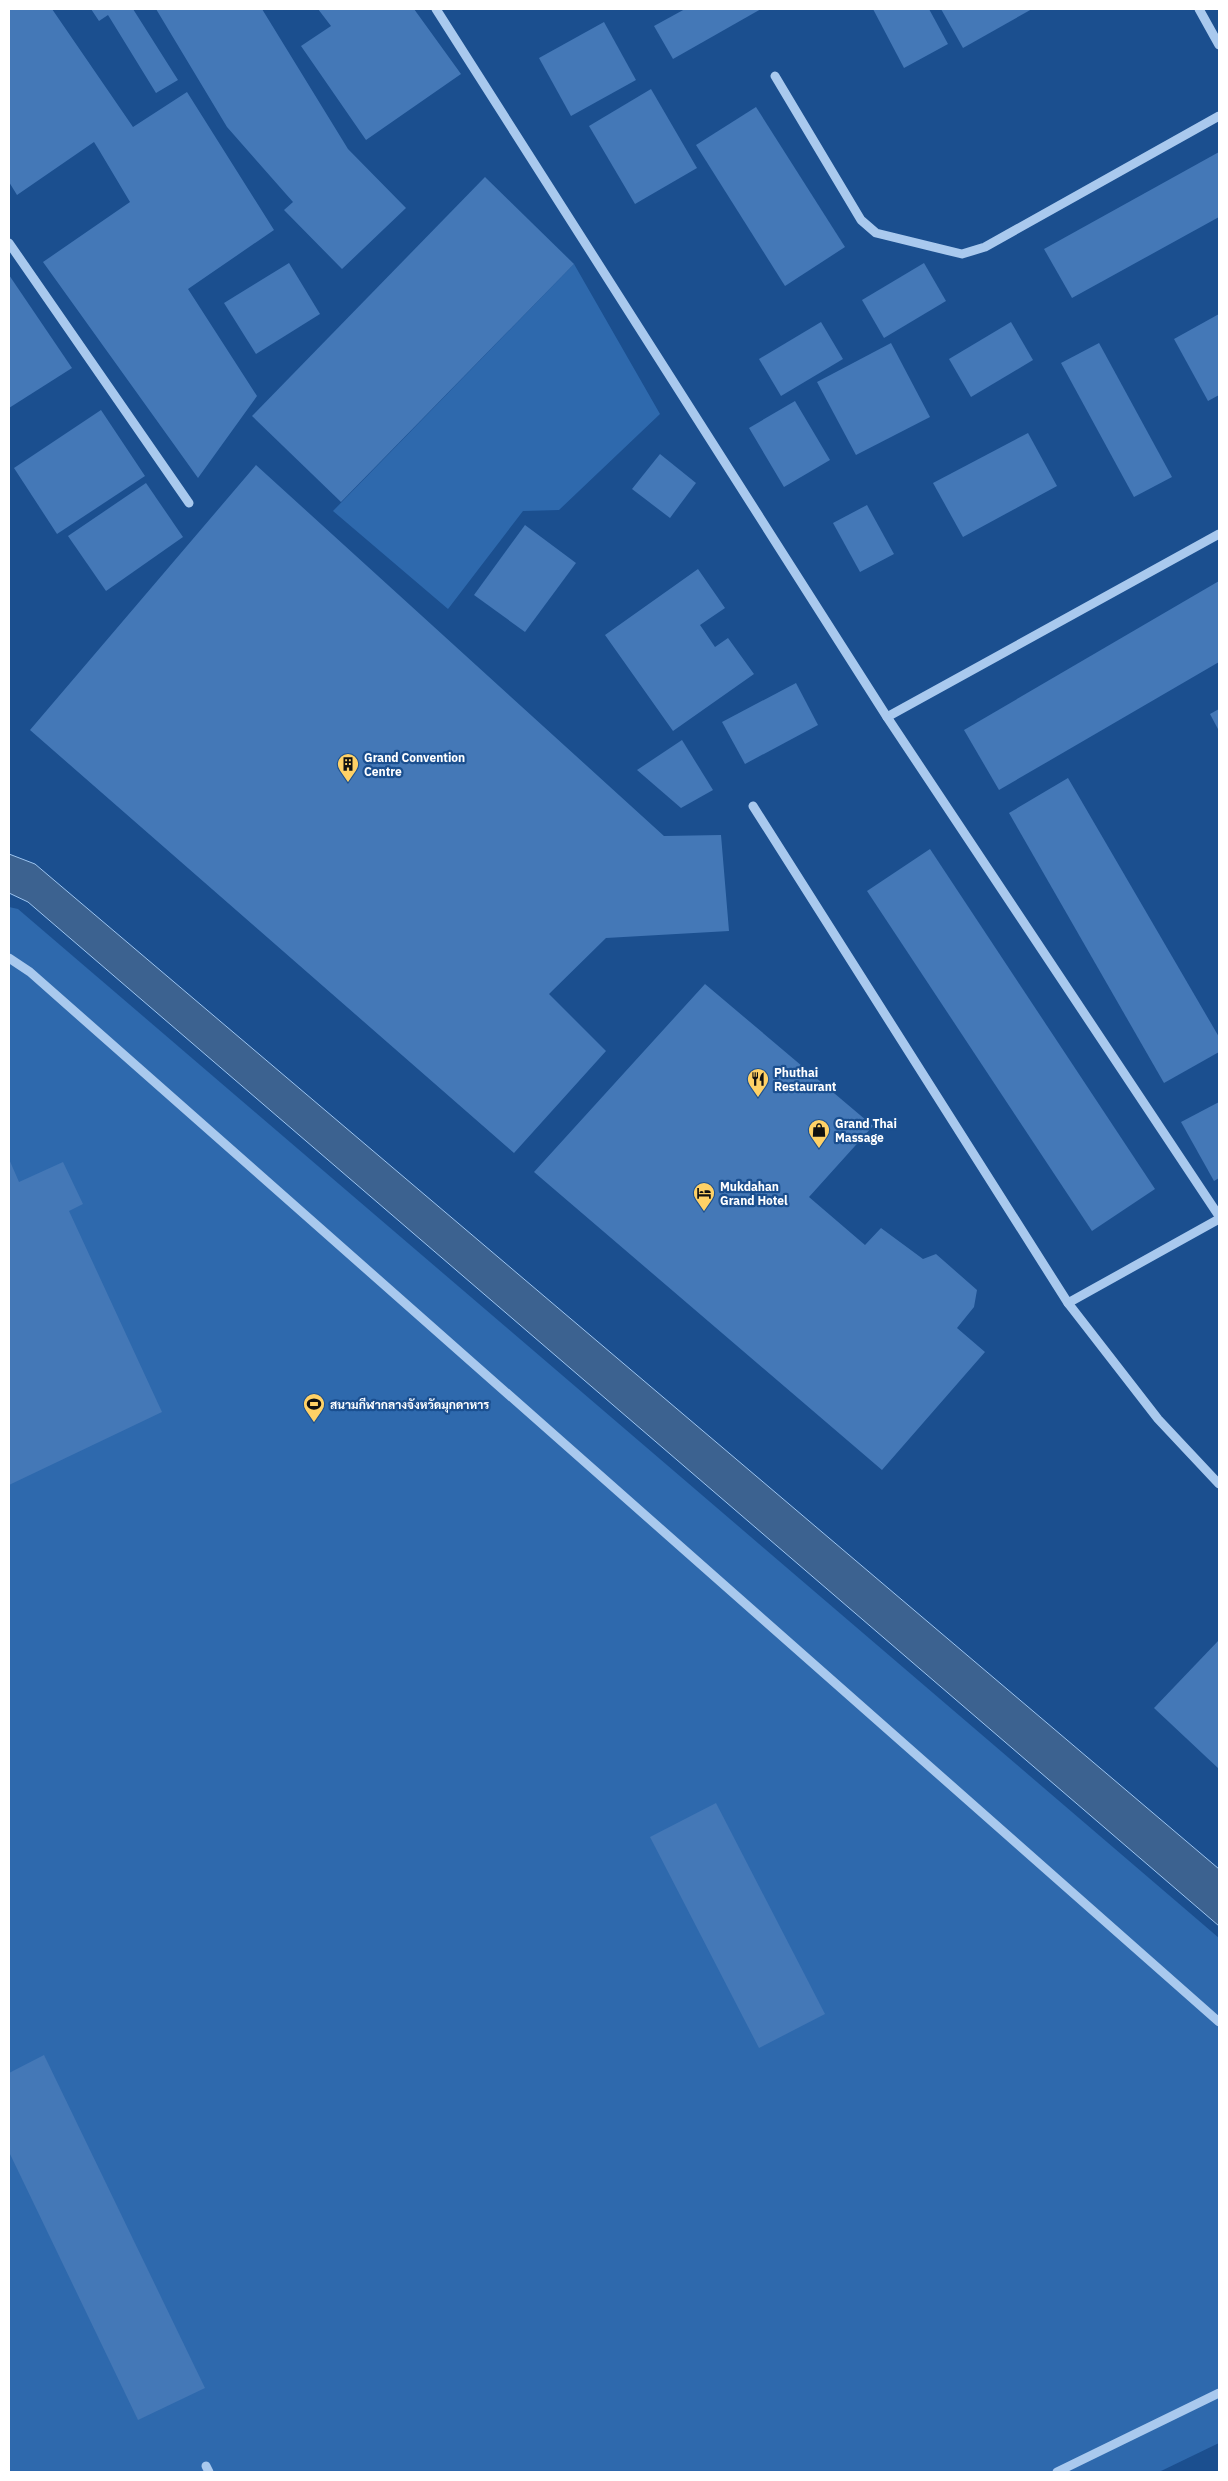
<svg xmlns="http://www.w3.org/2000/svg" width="1228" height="2481" viewBox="0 0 1228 2481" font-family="'IBM Plex Sans',Sarabun,sans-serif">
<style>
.green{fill:#2e69ad}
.water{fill:#3c6290;stroke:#9cc4f0}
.building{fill:#4478b7}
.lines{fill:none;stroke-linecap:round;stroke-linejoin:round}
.minor{stroke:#a9c9ee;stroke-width:9}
.labels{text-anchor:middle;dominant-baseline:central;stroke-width:4.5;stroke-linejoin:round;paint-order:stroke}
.poi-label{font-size:12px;font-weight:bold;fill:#fff;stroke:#1b4f8f;text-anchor:start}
</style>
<rect width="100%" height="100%" fill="#1b4f8f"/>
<g class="green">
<polygon points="574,264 660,414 559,510 523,511 448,609 333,511"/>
<polygon points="9,907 18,909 1219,1938 1219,2443 1159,2472 9,2472"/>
</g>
<polygon class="water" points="9,854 35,864 1219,1869 1219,1926 28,902 9,893"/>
<g class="building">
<polygon points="9,9 52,9 133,127 187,92 274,230 188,289 257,396 198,478 43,262 130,202 99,150 94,142 17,195 9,182"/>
<polygon points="91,9 133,9 178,80 156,93 108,15 99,21"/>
<polygon points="156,9 262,9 348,149 406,208 342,269 284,210 293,202 227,127"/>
<polygon points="318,9 414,9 461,74 366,140 301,46 331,26"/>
<polygon points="685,9 761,9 673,59 654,26"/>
<polygon points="873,9 929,9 948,44 904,68"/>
<polygon points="941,9 1032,9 963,48"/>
<polygon points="604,22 636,80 571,116 539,58"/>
<polygon points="651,89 697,168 635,204 589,126"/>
<polygon points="756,107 845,247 785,286 696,145"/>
<polygon points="1219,152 1219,217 1072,298 1044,249"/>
<polygon points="485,177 574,264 341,502 252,416"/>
<polygon points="289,263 320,314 256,354 224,303"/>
<polygon points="924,263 946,301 884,338 862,300"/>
<polygon points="9,275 72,368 9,408"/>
<polygon points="1219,314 1219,395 1208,401 1174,339"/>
<polygon points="821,322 843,359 781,396 759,359"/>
<polygon points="1011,322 1033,360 971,397 949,359"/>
<polygon points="891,343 930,417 856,455 817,382"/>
<polygon points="1099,343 1172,477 1134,497 1061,363"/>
<polygon points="795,401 830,460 784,487 749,428"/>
<polygon points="101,410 145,476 57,534 14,468"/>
<polygon points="1028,433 1057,486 963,537 933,483"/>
<polygon points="660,454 696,483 670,518 632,489"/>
<polygon points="256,465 664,836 721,835 729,931 606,938 549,994 606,1051 514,1153 30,730"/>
<polygon points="146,483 183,537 106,591 68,536"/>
<polygon points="867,505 894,554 860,572 833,523"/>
<polygon points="525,525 576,563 525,632 474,595"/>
<polygon points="698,569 725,608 700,625 715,647 728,638 754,674 673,731 605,635"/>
<polygon points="1219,581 1219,662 999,790 964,730"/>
<polygon points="796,683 818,725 745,764 722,722"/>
<polygon points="1219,709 1219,731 1210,714"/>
<polygon points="682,740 713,790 681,808 637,770"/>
<polygon points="1068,778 1219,1037 1219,1052 1164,1083 1009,813"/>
<polygon points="930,849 1155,1189 1092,1231 867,891"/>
<polygon points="705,984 873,1126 809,1197 865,1245 881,1228 923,1259 936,1254 977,1290 974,1307 957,1328 985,1352 882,1470 534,1172"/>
<polygon points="1219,1102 1219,1178 1214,1181 1181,1122"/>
<polygon points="9,1159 19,1182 63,1162 83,1204 69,1211 162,1412 9,1485"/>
<polygon points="1219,1640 1219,1769 1154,1708"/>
<polygon points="716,1803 825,2014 759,2048 650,1837"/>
<polygon points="44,2055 205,2388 138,2420 9,2152 9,2073"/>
</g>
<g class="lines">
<g class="minor">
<polyline points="436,9 887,717 1219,1216"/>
<polyline points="1199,9 1219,45"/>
<polyline points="775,76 861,220 876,233 962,254 985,247 1219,116"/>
<polyline points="9,243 189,503"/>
<polyline points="887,717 1219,534"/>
<polyline points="753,806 1068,1303 1219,1219"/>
<polyline points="9,958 30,972 1219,2022"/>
<polyline points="1068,1303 1158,1419 1219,1484"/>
<polyline points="206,2466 209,2472"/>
<polyline points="1057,2472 1219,2393"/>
</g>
</g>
<defs>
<g id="building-pin" transform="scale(1.125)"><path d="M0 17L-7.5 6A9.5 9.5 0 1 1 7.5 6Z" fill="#ffd166" stroke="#1b4f8f"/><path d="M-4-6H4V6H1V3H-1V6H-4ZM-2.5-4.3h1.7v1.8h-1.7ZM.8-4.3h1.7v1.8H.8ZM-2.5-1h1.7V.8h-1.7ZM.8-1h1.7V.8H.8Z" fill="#111"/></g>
<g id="restaurant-pin" transform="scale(1.125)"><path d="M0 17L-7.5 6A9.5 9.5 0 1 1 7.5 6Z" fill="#ffd166" stroke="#1b4f8f"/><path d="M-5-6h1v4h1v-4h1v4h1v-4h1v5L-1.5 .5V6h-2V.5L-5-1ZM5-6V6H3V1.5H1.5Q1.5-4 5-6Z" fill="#111"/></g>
<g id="shop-pin" transform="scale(1.125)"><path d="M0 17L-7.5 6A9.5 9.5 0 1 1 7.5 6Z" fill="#ffd166" stroke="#1b4f8f"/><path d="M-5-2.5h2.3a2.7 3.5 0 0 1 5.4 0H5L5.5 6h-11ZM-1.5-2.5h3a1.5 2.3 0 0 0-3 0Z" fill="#111"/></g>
<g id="hotel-pin" transform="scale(1.125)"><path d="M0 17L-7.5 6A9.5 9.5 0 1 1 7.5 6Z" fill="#ffd166" stroke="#1b4f8f"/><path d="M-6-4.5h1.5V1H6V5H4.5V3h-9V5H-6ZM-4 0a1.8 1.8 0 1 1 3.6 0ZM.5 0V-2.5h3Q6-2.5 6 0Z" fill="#111"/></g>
<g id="stadium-pin" transform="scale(1.125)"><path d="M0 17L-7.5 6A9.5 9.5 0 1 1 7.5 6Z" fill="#ffd166" stroke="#1b4f8f"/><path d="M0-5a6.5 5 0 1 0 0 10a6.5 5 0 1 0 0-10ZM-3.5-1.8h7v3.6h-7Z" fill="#111"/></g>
</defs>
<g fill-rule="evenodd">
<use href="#building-pin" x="348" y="764"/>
<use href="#restaurant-pin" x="758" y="1079"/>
<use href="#shop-pin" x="819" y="1130"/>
<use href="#hotel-pin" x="704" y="1193"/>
<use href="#stadium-pin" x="314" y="1404"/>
</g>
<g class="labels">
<g class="poi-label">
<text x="364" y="757">Grand Convention<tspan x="364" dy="14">Centre</tspan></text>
<text x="774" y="1072">Phuthai<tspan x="774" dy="14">Restaurant</tspan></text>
<text x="835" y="1123">Grand Thai<tspan x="835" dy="14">Massage</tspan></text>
<text x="720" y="1186">Mukdahan<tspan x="720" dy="14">Grand Hotel</tspan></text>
<text x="330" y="1404">สนามกีฬากลางจังหวัดมุกดาหาร</text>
</g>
</g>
<rect width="1228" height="2481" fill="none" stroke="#ffffff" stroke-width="20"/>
</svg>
